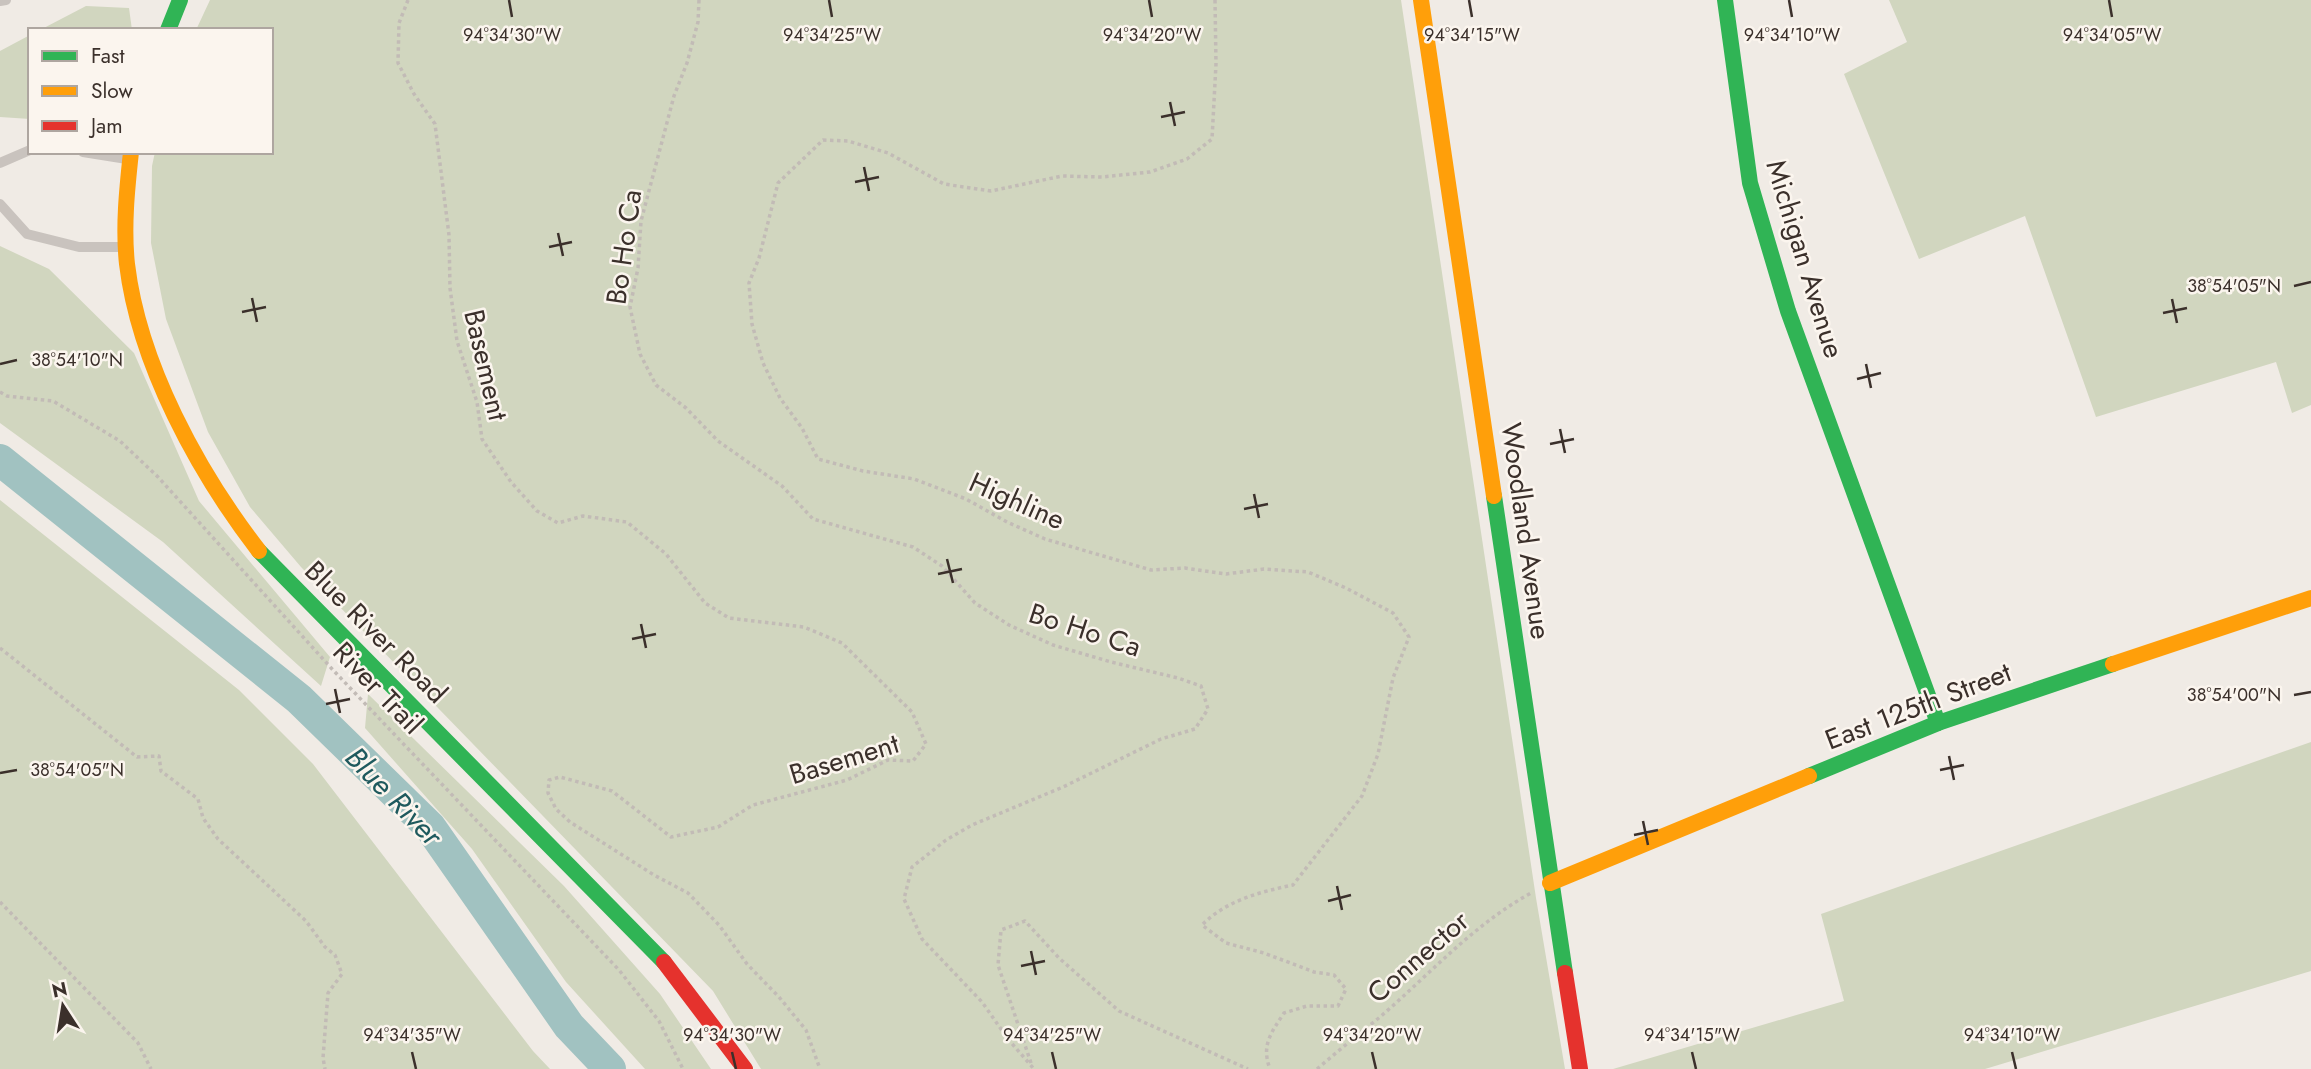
<svg xmlns="http://www.w3.org/2000/svg" width="2311" height="1069" viewBox="0 0 2311 1069" font-family="Jost,sans-serif">
<style>
.green{fill:#d1d6bf}
.lines{fill:none;stroke-linecap:round;stroke-linejoin:round}
.river{stroke:#a1c2c1;stroke-width:32}
.path{stroke:#c2bbb6;stroke-width:3.5;stroke-dasharray:3.5 3.5;stroke-linecap:butt}
.lane{stroke:#c9c3be;stroke-width:10}
.fast{stroke:#30b455;stroke-width:16}
.slow{stroke:#ff9f0a;stroke-width:16}
.jam{stroke:#e5322d;stroke-width:16}
.ticks{fill:none;stroke:#3b302b;stroke-width:2.5}
.labels{text-anchor:middle;dominant-baseline:central;stroke-width:5;stroke-linejoin:round;paint-order:stroke}
.street-label{font-size:28px;fill:#3b302b;stroke:#fbf5ee}
.water-label{font-size:30px;font-style:italic;fill:#1f5a5e;stroke:#fbf5ee}
.ticks-label{font-size:18px;text-anchor:middle;fill:#3b302b;stroke:#fbf5ee;stroke-width:5;stroke-linejoin:round;paint-order:stroke}
</style>
<rect width="100%" height="100%" fill="#f0ebe5"/>
<g class="green">
<polygon points="210,0 1401,0 1536,898 1565,1069 761,1069 713,991 301,567 250,507 208,432 166,319 151,243 152,166 155,152 271,152 271,30 196,30"/>
<polygon points="1889,0 2311,0 2311,405 2292,413 2276,362 2096,417 2025,216 1919,259 1844,74 1907,42"/>
<polygon points="86,6 129,8 132,30 40,30"/>
<polygon points="30,35 30,119 0,117 0,51"/>
<polygon points="0,246 49,269 134,353 199,501 330,657 321,686 163,542 0,423"/>
<polygon points="0,500 239,690 313,764 533,1051 550,1069 0,1069"/>
<polygon points="368,694 564,886 660,994 711,1069 645,1069 566,982 472,849 365,728"/>
<polygon points="2311,742 2311,971 1985,1069 1613,1069 1844,1001 1821,914"/>
</g>
<g class="lines">
<polyline class="river" points="0,460 299,699 430,827 569,1026 610,1069"/>
<g class="path">
<polyline points="408,0 399,23 398,63 414,94 435,124 449,235 450,288 457,341 477,402 482,439 511,482 537,511 558,523 583,516 627,522 666,554 705,603 729,618 804,627 842,643 912,712 926,744 913,761 888,760 847,780 753,805 718,827 671,837 612,791 560,777 549,780 548,793 556,809 570,822 654,875 688,893 719,925 747,964 779,997 806,1030 820,1069"/>
<polyline points="699,0 698,22 687,63 674,96 641,221 638,268 630,307 640,354 656,385 686,408 718,441 782,486 813,519 913,547 942,566 975,603 1009,625 1053,645 1111,662 1178,678 1201,686 1208,709 1195,729 1161,739 1063,787 972,825 946,840 912,867 904,899 922,939 982,1002 1008,1039 1034,1069"/>
<path d="M1215 0 1216 64 1212 139 1187 159 1150 172 1102 177 1062 176 991 191 944 184 888 153 848 141 823 140 778 183 759 258 749 283 752 324 763 363 780 398 802 428 818 459 863 471 914 479 966 499 1007 522 1045 539 1151 570 1185 568 1226 574 1264 569 1308 572 1346 588 1393 613 1409 637 1393 678 1378 754 1362 796 1293 885C1260 892 1227 900 1202 925L1226 943 1264 953 1314 972 1334 975 1346 989 1338 1006H1307L1284 1013C1271 1033 1261 1045 1270 1069"/>
<polyline points="0,392 7,396 53,401 120,441 158,477 333,670 619,970 659,1021 683,1069"/>
<polyline points="0,648 137,757 159,756 161,771 198,799 203,818 218,839 306,921 325,947 335,955 342,974 328,993 323,1058 325,1069"/>
<polyline points="0,902 138,1043 151,1069"/>
<polyline points="1031,1063 998,965 1001,930 1025,921 1059,958 1119,1011 1248,1069"/>
<path d="M1317 1069C1338 1051 1359 1034 1380 1017 1430 974 1473 925 1531 893"/>
</g>
<g class="lane">
<polyline points="0,1 6,0"/>
<polyline points="83,152 127,159"/>
<polyline points="0,163 30,150"/>
<polyline points="0,204 27,234 79,247 123,247"/>
</g>
<g class="fast">
<polyline points="1725,0 1750,183 1788,311 1938,723"/>
<polyline points="168,30 180,0"/>
<polyline points="1494,496 1565,973"/>
<polyline points="259,551 664,962"/>
<polyline points="1809,776 1938,723 2113,664"/>
</g>
<g class="slow">
<polyline points="1421,0 1494,496"/>
<path d="M131 152C127 189 123 227 127 264 139 364 198 472 259 551"/>
<polyline points="2113,664 2311,598"/>
<polyline points="1550,883 1809,776"/>
</g>
<g class="jam">
<polyline points="664,962 745,1069"/>
<polyline points="1565,973 1580,1069"/>
</g>
</g>
<path class="ticks" d="M509 0 512 17M829 0 832 17M1149 0 1152 17M1469 0 1472 17M1789 0 1792 17M2109 0 2112 17M1170 102 1175 126M1161 117 1185 112M864 167 869 191M855 182 879 177M558 233 563 256M549 247 572 242M2294 286 2311 282M252 298 257 322M2172 299 2177 323M242 312 266 307M2163 313 2187 308M0 364 17 360M1866 364 1871 388M1857 379 1881 373M1560 429 1565 453M1550 444 1574 439M1254 494 1259 518M1244 509 1268 504M947 559 953 583M938 574 962 569M641 624 646 648M632 639 656 634M335 689 340 713M2294 695 2311 692M326 704 350 699M1949 756 1954 780M1940 770 1964 765M0 773 17 770M1643 821 1648 845M1634 835 1658 830M1337 886 1342 910M1328 901 1351 895M1031 951 1036 975M1021 966 1045 961M412 1052 416 1069M732 1052 736 1069M1052 1052 1056 1069M1372 1052 1376 1069M1692 1052 1696 1069M2012 1052 2016 1069"/>
<g class="labels">
<g class="street-label">
<text transform="translate(624 247) rotate(-82)">Bo Ho Ca</text>
<text transform="translate(1805 259) rotate(73)">Michigan Avenue</text>
<text transform="translate(486 365) rotate(77)">Basement</text>
<text transform="translate(1017 501) rotate(24)">Highline</text>
<text transform="translate(1526 531) rotate(82)">Woodland Avenue</text>
<text transform="translate(1085 630) rotate(18)">Bo Ho Ca</text>
<text transform="translate(376 632) rotate(45)">Blue River Road</text>
<text transform="translate(378 688) rotate(46)">River Trail</text>
<text transform="translate(1918 706) rotate(-21)">East 125th Street</text>
<text transform="translate(844 759) rotate(-17)">Basement</text>
<text transform="translate(1418 957) rotate(-41)">Connector</text>
</g>
<g class="water-label">
<text transform="translate(394 796) rotate(46)">Blue River</text>
</g>
</g>
<g class="ticks-label">
<text x="1152" y="41">94°34'20"W</text>
<text x="2112" y="41">94°34'05"W</text>
<text x="512" y="41">94°34'30"W</text>
<text x="832" y="41">94°34'25"W</text>
<text x="1472" y="41">94°34'15"W</text>
<text x="1792" y="41">94°34'10"W</text>
<text x="2234" y="292">38°54'05"N</text>
<text x="77" y="366">38°54'10"N</text>
<text x="2234" y="701">38°54'00"N</text>
<text x="77" y="776">38°54'05"N</text>
<text x="412" y="1041">94°34'35"W</text>
<text x="732" y="1041">94°34'30"W</text>
<text x="1052" y="1041">94°34'25"W</text>
<text x="1372" y="1041">94°34'20"W</text>
<text x="1692" y="1041">94°34'15"W</text>
<text x="2012" y="1041">94°34'10"W</text>
</g>
<rect x="28" y="28" width="245" height="126" fill="#fbf5ee" stroke="#aea6a0" stroke-width="2"/>
<rect x="42" y="51" width="35" height="10" fill="#30b455" stroke="#aea6a0" stroke-width="2"/>
<text x="91" y="63" font-size="21" fill="#3b302b">Fast</text>
<rect x="42" y="86" width="35" height="10" fill="#ff9f0a" stroke="#aea6a0" stroke-width="2"/>
<text x="91" y="98" font-size="21" fill="#3b302b">Slow</text>
<rect x="42" y="121" width="35" height="10" fill="#e5322d" stroke="#aea6a0" stroke-width="2"/>
<text x="91" y="133" font-size="21" fill="#3b302b">Jam</text>
<g transform="translate(63 1006) rotate(348)" stroke="#fbf5ee" stroke-width="5" paint-order="stroke">
<path d="M0-5L12 26L0 18L-12 26Z" fill="#3b302b"/>
<text y="-10" font-size="19" font-weight="bold" text-anchor="middle" fill="#3b302b">N</text>
</g>
</svg>
